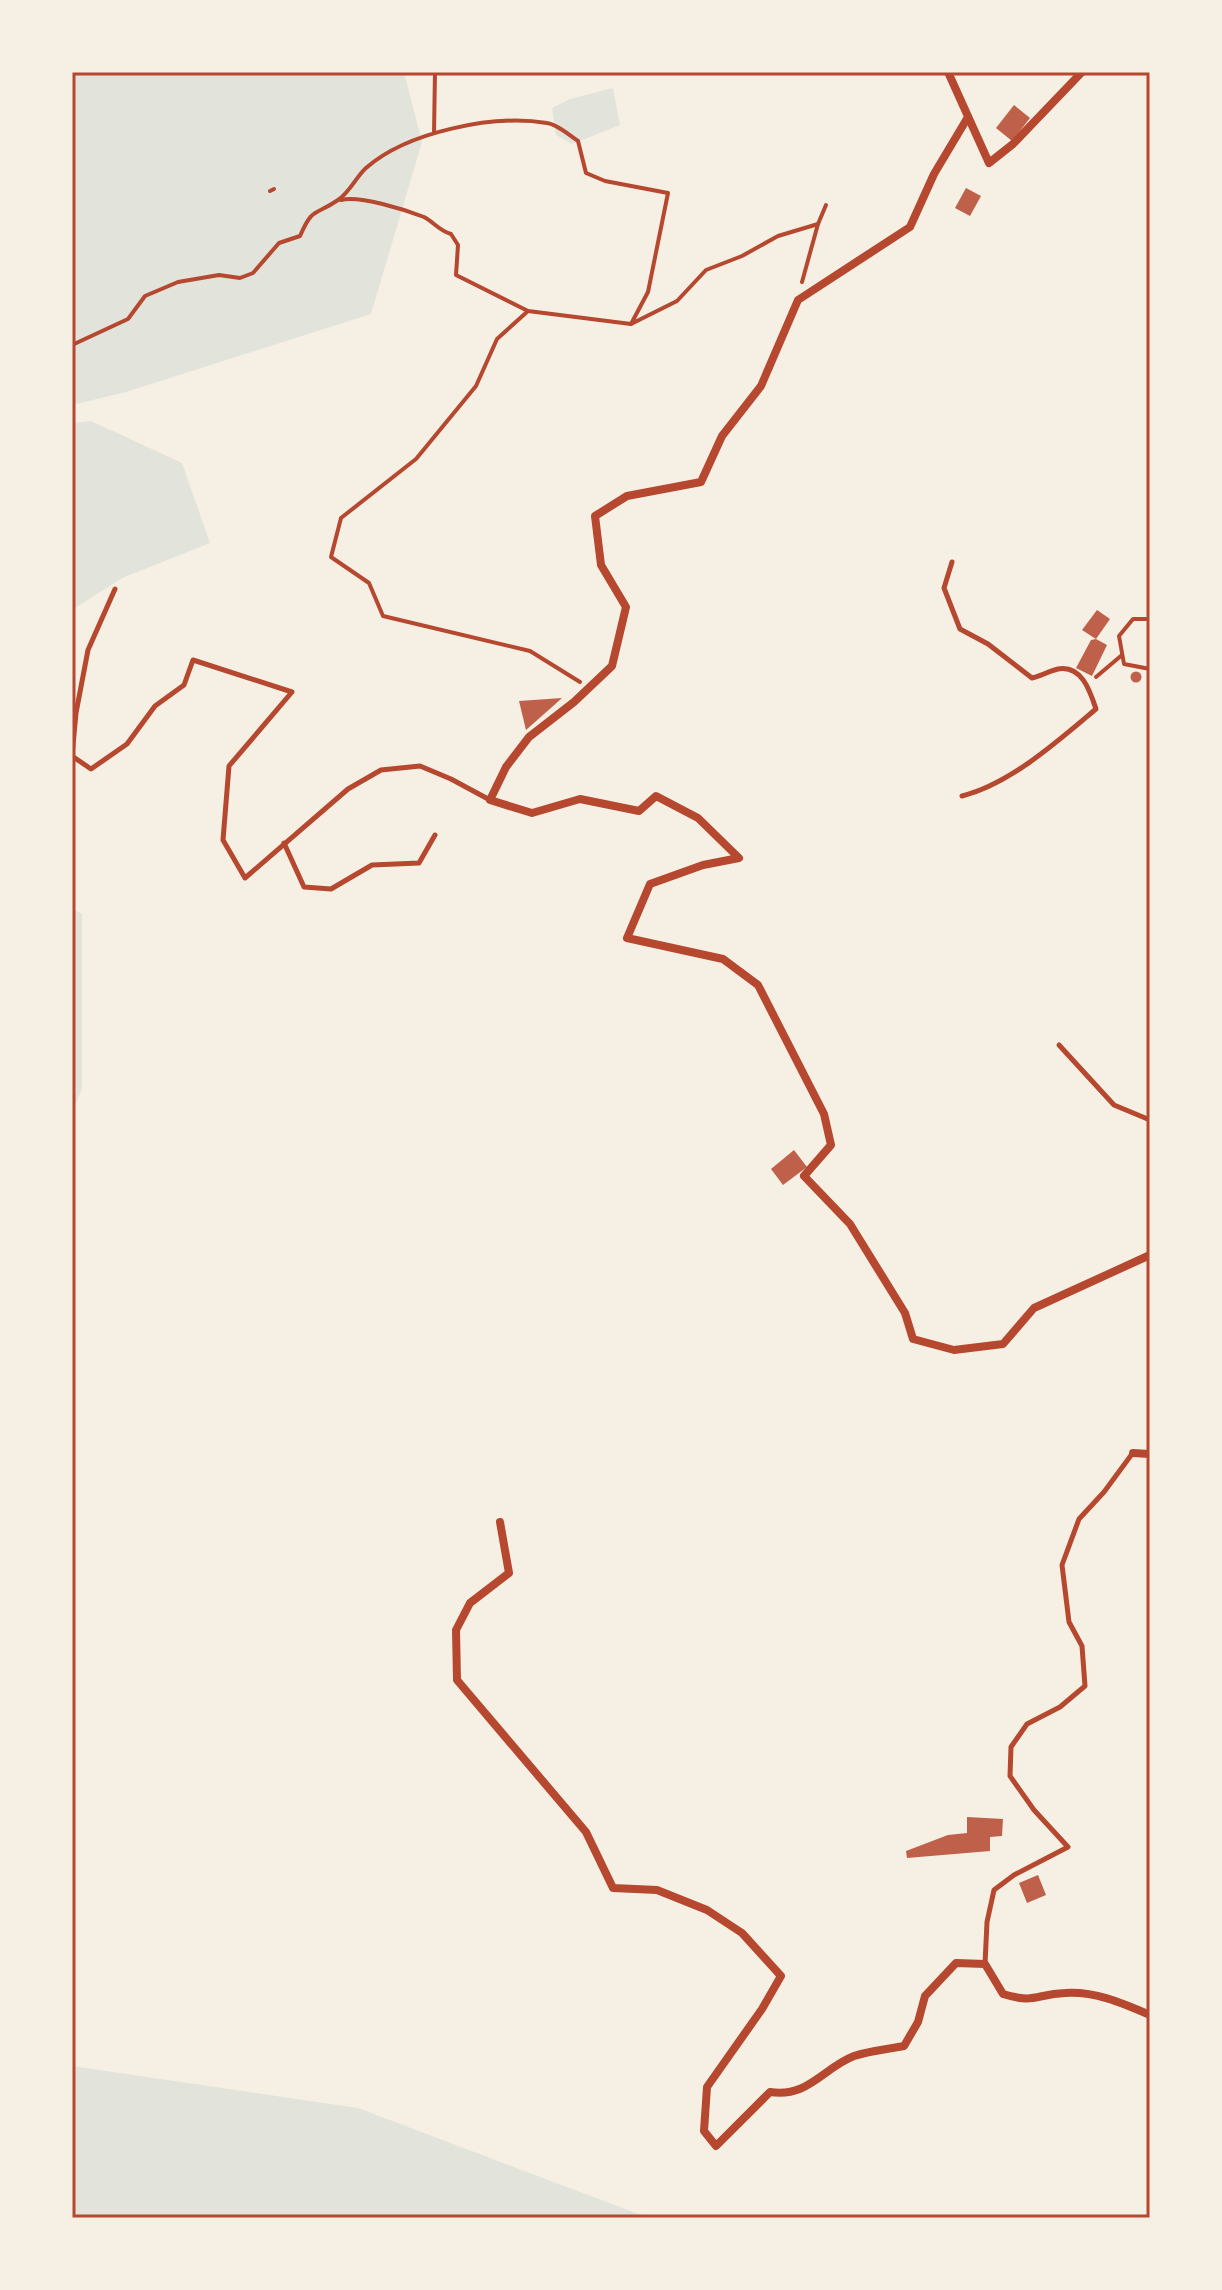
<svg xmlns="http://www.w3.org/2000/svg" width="1222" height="2290" viewBox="0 0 1222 2290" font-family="'Asap Condensed',sans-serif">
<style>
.green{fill:#e2e4dc}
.building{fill:#bf614a}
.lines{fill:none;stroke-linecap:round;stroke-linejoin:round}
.path{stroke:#b5482f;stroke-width:4}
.service{stroke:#b5482f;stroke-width:5}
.minor{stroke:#b5482f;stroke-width:8}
.neatline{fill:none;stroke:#b5482f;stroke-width:3}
</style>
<rect width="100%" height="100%" fill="#f6efe4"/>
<g class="green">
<polygon points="72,72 404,72 422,142 371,314 126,392 72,405"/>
<polygon points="613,88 620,125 572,144 556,135 552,108 570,99"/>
<polygon points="91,421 182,463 210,543 122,578 72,610 72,423"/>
<polygon points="72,908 82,914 82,1089 72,1112"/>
<polygon points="72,2066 358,2108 649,2218 72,2218"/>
</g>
<g class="building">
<polygon points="1014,105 1030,118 1012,141 996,128"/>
<polygon points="966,188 981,196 970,216 955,208"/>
<polygon points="1097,610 1110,619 1096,639 1082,630"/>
<polygon points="1096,639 1107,645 1092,676 1076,668 1091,640"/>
<circle cx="1136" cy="677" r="5.5"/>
<polygon points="562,698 552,707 526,730 519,701"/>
<polygon points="794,1150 807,1167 783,1185 771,1169"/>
<polygon points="967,1817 1003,1819 1002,1836 990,1837 990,1851 907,1858 906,1851 948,1835 967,1833"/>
<polygon points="1038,1875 1046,1895 1027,1903 1019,1883"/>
</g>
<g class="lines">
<g class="path">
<polyline points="434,133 435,72"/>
<polyline points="270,191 274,189"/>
<path d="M341 200C359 195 406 210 424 217 434 222 438 230 451 234L458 245 456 275 528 311 631 324"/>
<polyline points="818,224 826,205"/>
<polyline points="528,311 497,339 476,386 416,459 341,518 331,557 369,583 383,616 530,651 580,682"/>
<path d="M72 345 128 319 145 296 178 282 219 275 240 278 253 273 279 243 300 236C313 206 315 216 338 200 350 192 356 177 366 168 407 132 493 114 547 123 557 124 569 135 578 141L586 173 605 181 668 193 648 292 631 324 677 301 706 270 742 256 778 236 818 224 802 282"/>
<polyline points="1150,619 1133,619 1119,636 1124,664 1150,669"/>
<polyline points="1096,677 1122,655"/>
</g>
<g class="service">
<path d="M952 562 944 588 960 629 988 644 1032 678C1041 676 1049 671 1058 669 1082 665 1090 691 1096 709 1058 741 1010 784 962 796"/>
<polyline points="115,589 88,650 76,713 72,756 91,769 127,744 155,706 184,685 193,660 292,692 229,766 223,840 245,878 348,789 381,770 420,766 451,779 490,800"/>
<polyline points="284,843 304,887 331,889 372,865 419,863 435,835"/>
<polyline points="1059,1045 1114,1105 1150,1120"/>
<polyline points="985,1964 987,1922 994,1890 1014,1875 1068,1847 1034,1810 1010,1776 1011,1747 1027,1724 1060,1707 1085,1686 1082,1646 1069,1622 1062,1565 1079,1519 1104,1492 1132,1454"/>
</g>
<g class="minor">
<polyline points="948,72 989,163 1013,144 1082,72"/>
<polyline points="968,117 934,174 910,227 798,300 761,386 722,436 701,482 627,496 595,516 601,565 626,607 612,666 574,702 529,737 506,767 490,800 532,813 580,799 639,811 656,796 698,818 739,858 703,865 650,884 627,938 723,959 758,985 824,1114 831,1145 804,1176 850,1224 905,1313 913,1339 954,1350 1003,1344 1034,1308 1150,1255"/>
<polyline points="1133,1453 1150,1454"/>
<path d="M500 1522 509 1573 470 1603 456 1630 457 1680 586 1832 613 1888 657 1890 707 1910 742 1933 781 1976 762 2009 707 2087 704 2131 716 2146 770 2092C808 2098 823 2068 854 2056 869 2051 888 2049 904 2046L918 2022 925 1996 956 1963 985 1964 1003 1994C1035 2004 1036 1994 1065 1993 1095 1991 1122 2003 1150 2015"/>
</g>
</g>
<rect width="1222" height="2290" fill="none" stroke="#f6efe4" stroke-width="148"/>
<rect x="74" y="74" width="1074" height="2142" class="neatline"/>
</svg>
